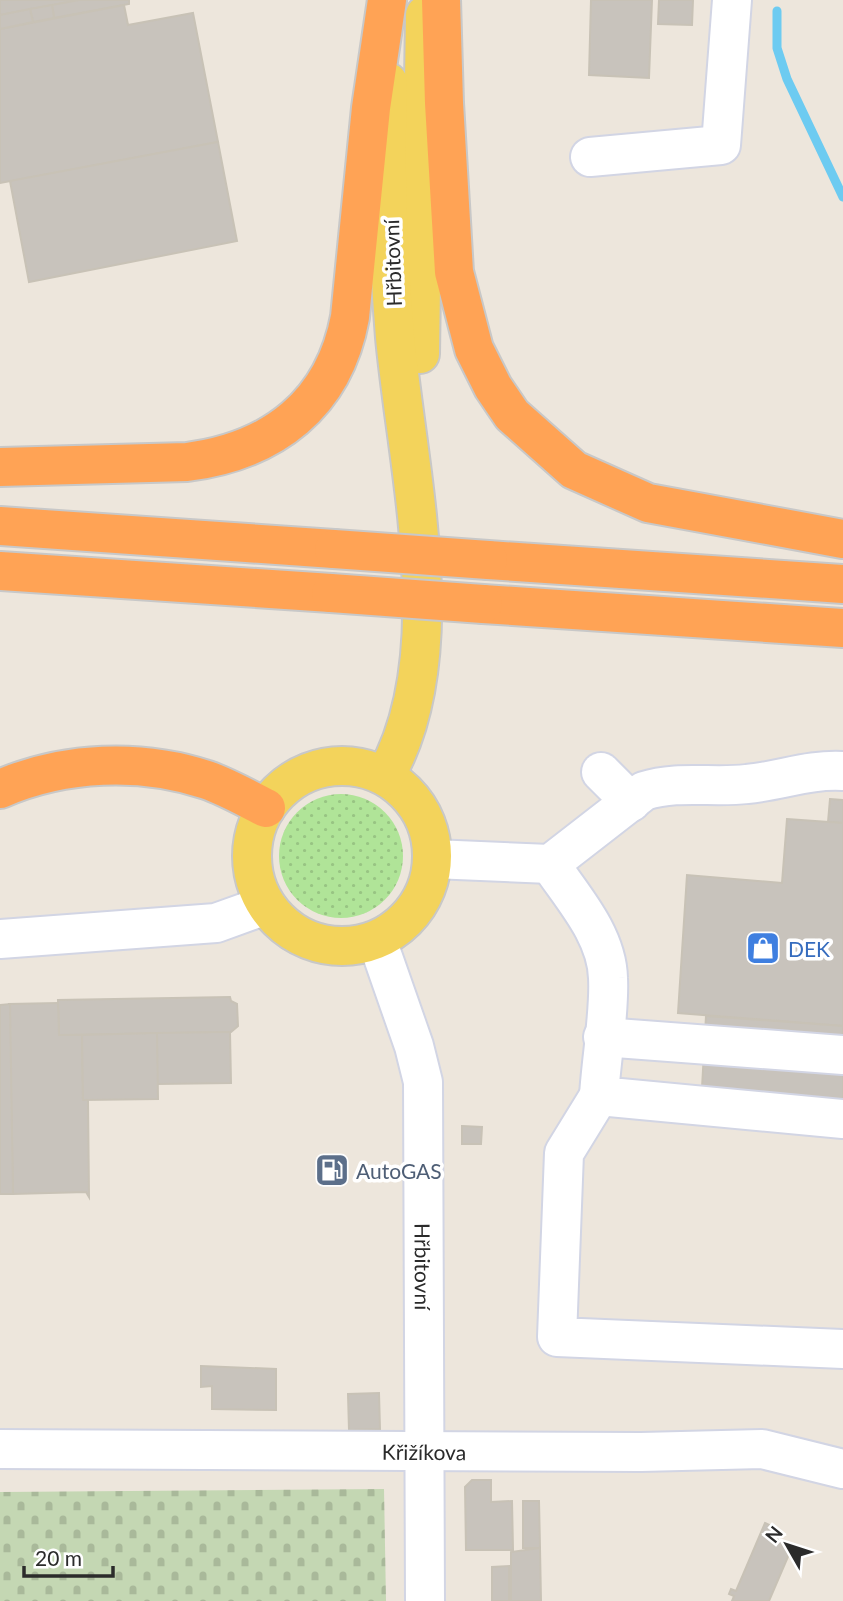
<svg xmlns="http://www.w3.org/2000/svg" width="843" height="1601" viewBox="0 0 843 1601" font-family="Lato,sans-serif">
<style>
.green{fill:url(#green-dots)}
.cemetery{fill:url(#cemetery-stones)}
.lines{fill:none;stroke-linecap:round;stroke-linejoin:round}
.stream{stroke:#6dcbf1;stroke-width:9}
.building{fill:#c8c3bc;stroke:#c8c2b6;stroke-width:2}
.minor-casing{stroke:#d2d5e4;stroke-width:42}
.major-casing{stroke:#c8c8c8;stroke-width:42}
.highway-casing{stroke:#c8c8c8;stroke-width:42}
.minor{stroke:#fff;stroke-width:38}
.major{stroke:#f3d35b;stroke-width:38}
.highway{stroke:#ffa355;stroke-width:38}
.highway-bridge-casing{stroke:#c8c8c8;stroke-width:42;stroke-linecap:butt}
.highway-bridge{stroke:#ffa355;stroke-width:38}
.labels{text-anchor:middle;dominant-baseline:central;stroke-width:7;stroke-linejoin:round;paint-order:stroke}
.street-label{font-size:21px;fill:#2b2b2b;stroke:#fff}
.shop-label{font-size:21px;fill:#366cbe;stroke:#fff;text-anchor:start}
.service-label{font-size:21px;fill:#4e5e75;stroke:#fff;text-anchor:start}
</style>
<defs>
<pattern id="green-dots" width="8" height="8" patternUnits="userSpaceOnUse" patternTransform="scale(1.75)"><rect width="8" height="8" fill="#b0e498"/><path d="M2 2h.1M6 6h.1" fill="none" stroke="#98c483" stroke-width="1.8" stroke-linecap="round"/></pattern>
<pattern id="cemetery-stones" width="16" height="16" patternUnits="userSpaceOnUse" patternTransform="scale(1.75)"><rect width="16" height="16" fill="#c4d7b3"/><path d="M2 7V4a2 2 0 0 1 4 0v3zM10 15v-3a2 2 0 0 1 4 0v3z" fill="#a9b99a"/></pattern>
</defs>
<rect width="100%" height="100%" fill="#ede6dc"/>
<circle class="green" cx="341" cy="856" r="62"/>
<polygon class="cemetery" points="384,1489 386,1601 0,1601 0,1492"/>
<g class="lines">
<polyline class="stream" points="777,11 777,48 787,79 843,197"/>
</g>
<g class="building">
<polygon points="0,0 79,0 0,15"/>
<polygon points="79,0 129,0 129,4 54,18 52,5"/>
<polygon points="591,0 652,0 649,78 589,75"/>
<polygon points="659,0 693,0 692,25 658,24"/>
<polygon points="52,5 54,18 33,22 30,9"/>
<polygon points="124,5 128,25 193,13 218,142 0,183 0,29"/>
<polygon points="30,9 33,22 0,29 0,15"/>
<polygon points="218,142 237,241 29,282 10,181"/>
<polygon points="830,799 843,800 843,823 828,822"/>
<polygon points="787,819 843,823 843,1026 678,1013 687,875 782,883"/>
<polygon points="230,997 231,1001 237,1004 238,1026 231,1032 59,1035 58,1000"/>
<polygon points="58,1003 59,1035 82,1035 83,1100 88,1100 89,1197 86,1192 13,1194 9,1004"/>
<polygon points="10,1004 13,1194 0,1194 0,1005"/>
<polygon points="706,1016 843,1026 843,1099 702,1088"/>
<polygon points="230,1032 231,1083 157,1084 157,1033"/>
<polygon points="157,1033 158,1099 83,1100 82,1035"/>
<polygon points="462,1126 482,1127 481,1144 462,1144"/>
<polygon points="201,1366 276,1369 276,1410 212,1409 212,1386 201,1387"/>
<polygon points="379,1393 380,1429 349,1430 348,1394"/>
<polygon points="472,1480 491,1480 491,1502 512,1501 513,1550 466,1550 465,1487"/>
<polygon points="523,1501 539,1501 540,1548 523,1548"/>
<polygon points="765,1523 778,1529 774,1537 793,1545 769,1601 732,1601 734,1596 729,1594 731,1589 736,1591"/>
<polygon points="540,1548 541,1601 511,1601 511,1552"/>
<polygon points="509,1566 509,1601 492,1601 492,1567"/>
</g>
<g class="lines">
<g class="minor-casing">
<g id="minor">
<polyline points="590,157 721,145 732,0"/>
<polyline points="601,772 631,802"/>
<path d="M433 859 550 864 644 791C678 780 712 788 747 784 780 781 809 769 843 771"/>
<path d="M550 864C573 898 607 935 608 978 610 1012 601 1060 599 1096L843 1119"/>
<polyline points="0,939 216,923 266,905"/>
<path id="s1" d="M377 940 414 1046 423 1082 425 1601"/>
<polyline points="603,1037 843,1055"/>
<polyline points="599,1096 564,1153 557,1337 843,1349"/>
<path id="s2" d="M0 1449 641 1452 762 1449 843 1469"/>
</g>
</g>
<g class="major-casing">
<g id="major">
<polyline points="420,354 425,15"/>
<circle cx="342" cy="856" r="90"/>
<path d="M385 776C455 656 407 469 395 337 388 253 385 167 388 82"/>
</g>
</g>
<g class="highway-casing">
<g id="highway">
<polyline points="441,0 444,103 454,272 474,349 493,387 512,415 574,470 648,503 843,539"/>
<path d="M0 467 187 462C273 451 334 404 350 317L371 108 387 0"/>
<polyline points="0,526 334,549"/>
<polyline points="488,560 843,584"/>
<polyline points="0,571 331,593"/>
<polyline points="483,604 843,628"/>
<path d="M0 789C64 761 141 758 207 780 227 787 246 798 266 808"/>
</g>
</g>
<use href="#minor" class="minor"/>
<use href="#major" class="major"/>
<use href="#highway" class="highway"/>
<g class="highway-bridge-casing">
<g id="highway-bridge">
<polyline points="334,549 488,560"/>
<polyline points="331,593 483,604"/>
</g>
</g>
<use href="#highway-bridge" class="highway-bridge"/>
</g>
<defs>
<g id="shop-square" transform="scale(1.75)"><rect x="-9" y="-9" width="18" height="18" rx="4" fill="#3f7fe0" stroke="#fff"/><path d="M-5-2.5h2.3a2.7 3.5 0 0 1 5.4 0H5L5.5 6h-11ZM-1.5-2.5h3a1.5 2.3 0 0 0-3 0Z" fill="#fff"/></g>
<g id="fuel-square" transform="scale(1.75)"><rect x="-9" y="-9" width="18" height="18" rx="4" fill="#5c6f8a" stroke="#fff"/><path d="M-5.5-6h7V0h2V4h1.3V-2.5L3-4.5l.8-.8L6-3V5H2.5V1h-1V6h-7ZM-4.2-4.7v3.2H.2V-4.7Z" fill="#fff"/></g>
</defs>
<g fill-rule="evenodd">
<use href="#shop-square" x="763" y="948"/>
<use href="#fuel-square" x="332" y="1170"/>
</g>
<g class="labels">
<g class="street-label">
<text transform="translate(392 263) rotate(-92)">Hřbitovní</text>
<text stroke="none"><textPath href="#s1" startOffset="334">Hřbitovní</textPath></text>
<text stroke="none"><textPath href="#s2" startOffset="424">Křižíkova</textPath></text>
</g>
<g class="shop-label">
<text x="788" y="948">DEK</text>
</g>
<g class="service-label">
<text x="356" y="1170">AutoGAS</text>
</g>
</g>
<g transform="translate(787 1545) rotate(309)" stroke="#ffffff" stroke-width="5" paint-order="stroke">
<path d="M0-5L12 26L0 18L-12 26Z" fill="#2b2b2b"/>
<text y="-10" font-size="19" font-weight="bold" text-anchor="middle" fill="#2b2b2b">N</text>
</g>
<path d="M24 1566v10h89v-10" fill="none" stroke="#2b2b2b" stroke-width="3.5"/>
<text x="35" y="1566" font-size="21" fill="#2b2b2b" stroke="#ffffff" stroke-width="5" paint-order="stroke">20 m</text>
</svg>
